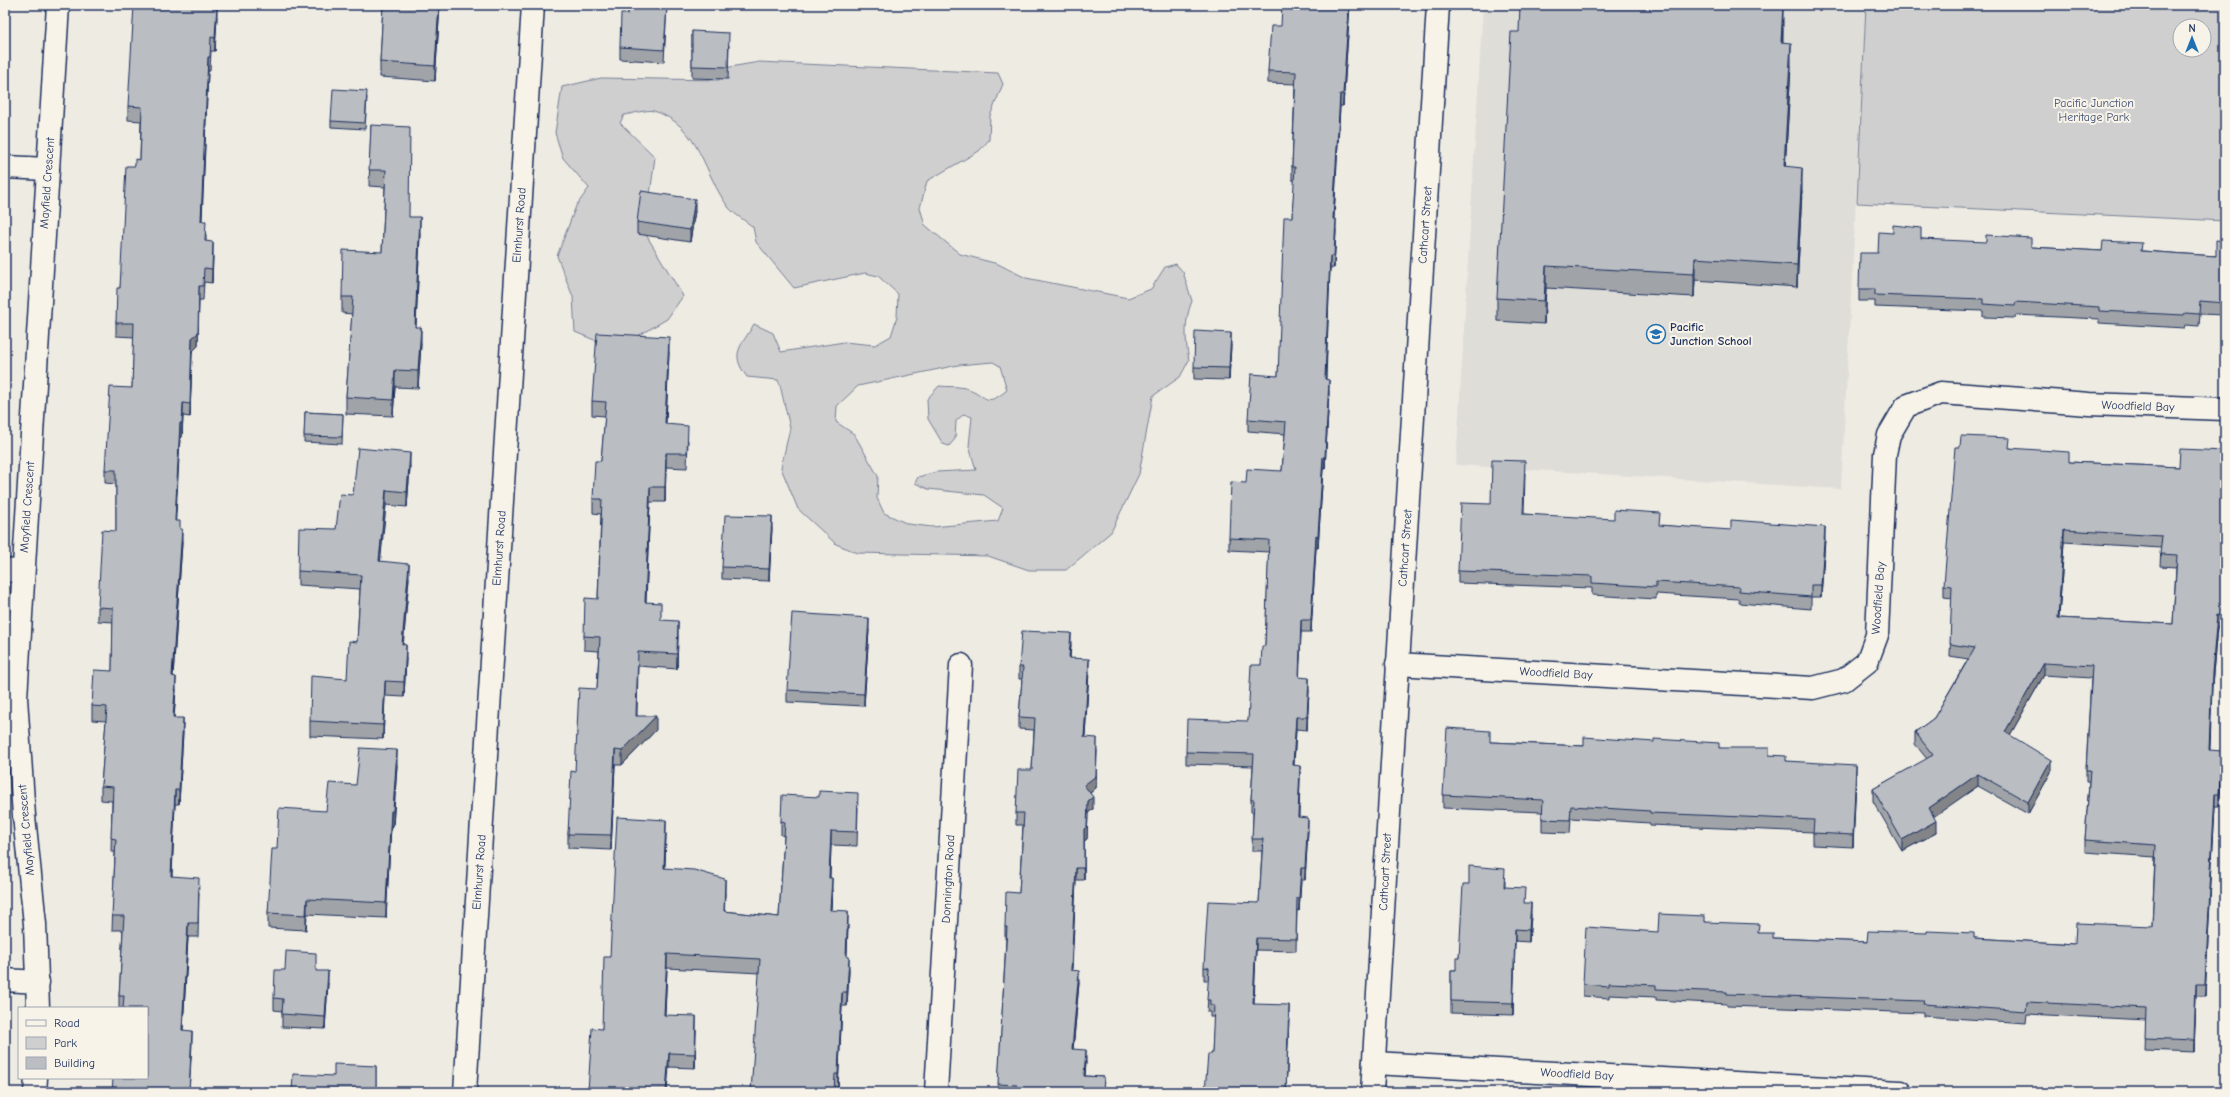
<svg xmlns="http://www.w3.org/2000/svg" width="2230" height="1097" viewBox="0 0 2230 1097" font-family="'Comic Neue',sans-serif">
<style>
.built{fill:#deddd8}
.green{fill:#cfcfcf;stroke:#757f96;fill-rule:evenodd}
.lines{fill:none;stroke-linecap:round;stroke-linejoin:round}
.street-casing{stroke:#1b2f5e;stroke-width:25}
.secondary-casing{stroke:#1b2f5e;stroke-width:25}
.street{stroke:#f7f3e8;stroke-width:22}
.secondary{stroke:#f7f3e8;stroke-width:22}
.wall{fill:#a0a3a7;stroke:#1b2f5e;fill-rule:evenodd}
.shaded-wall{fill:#828488;stroke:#1b2f5e}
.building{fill:#babdc2;stroke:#1b2f5e;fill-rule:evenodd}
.labels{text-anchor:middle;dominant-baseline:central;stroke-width:4;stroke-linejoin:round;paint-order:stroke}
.park-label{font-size:12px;fill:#3f4f75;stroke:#f7f3e8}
.street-label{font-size:12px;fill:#1b2f5e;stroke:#f7f3e8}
.poi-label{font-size:12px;font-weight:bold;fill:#1b2f5e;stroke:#f7f3e8;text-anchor:start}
</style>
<rect width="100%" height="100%" fill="#eeebe2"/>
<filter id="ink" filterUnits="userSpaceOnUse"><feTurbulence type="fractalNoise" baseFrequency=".025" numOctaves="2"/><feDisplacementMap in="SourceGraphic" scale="8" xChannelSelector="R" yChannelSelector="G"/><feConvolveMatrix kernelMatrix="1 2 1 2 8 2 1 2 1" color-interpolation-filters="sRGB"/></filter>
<g filter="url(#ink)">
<polygon class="built" points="1483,5 1866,5 1841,489 1456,465"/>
<g class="green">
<path d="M1866 5H2225V221L1857 203ZM2180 26H2204V50H2180Z"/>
<path d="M759 62 998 73 1003 84 990 116 989 140 979 151 927 181 920 208 925 225 960 254 998 264 1026 278 1128 298 1151 289 1165 267 1176 264 1183 272 1192 301C1184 321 1185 339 1189 360L1180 377 1153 396 1139 474 1111 532 1066 570H1029L988 556 858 553 836 544 798 509 781 468 790 428 780 385 778 380 747 377C729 353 741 347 754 324L773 333 781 352 844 342 875 345 891 336 897 317 898 294 878 276 865 273 794 288 756 242 753 227C746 221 735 215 729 208 703 174 701 126 654 111 647 109 632 114 624 115L620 123 655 157 645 233 683 296 667 319 629 341 599 342 575 332 573 297 557 256 576 206 589 188 563 158 555 133 562 87 601 78 719 80 730 67ZM993 362 1000 366 1007 390C983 410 987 393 965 388 957 386 947 387 939 386L927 399 928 419 943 444 949 446 955 439 956 421 964 414 972 417 969 446 976 470 936 472 918 477 915 483 928 489 984 495 1003 508 998 521 932 527 908 524 884 513 877 498 878 476 854 434 836 422 837 406 858 386 958 365Z"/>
</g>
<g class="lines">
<g class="street-casing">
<g id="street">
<polyline points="5,167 48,169"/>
<polyline points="5,570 23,572"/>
<polyline points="1397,664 1813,688 1844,680 1867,662 1877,635 1885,454 1889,435 1906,406 1941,393 2089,404 2225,409"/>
<polyline points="5,980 38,982"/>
<polyline points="38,1008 35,924 24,816 16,698 58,5"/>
<polyline points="1374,1063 1900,1092"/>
<polyline points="35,1092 36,1078"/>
<polyline points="936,1092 961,665"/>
<polyline points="1372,1092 1438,5"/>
</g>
</g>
<g class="secondary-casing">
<polyline id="secondary" points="465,1092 533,5"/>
</g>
<use href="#street" class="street"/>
<use href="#secondary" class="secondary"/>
</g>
<g class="wall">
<polygon points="383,5 440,5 435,81 380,77 380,62"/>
<polygon points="628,5 667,5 664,62 620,59 620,47 628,14"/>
<polygon points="1350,5 1343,106 1340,106 1334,219 1336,231 1334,268 1330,268 1326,379 1329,392 1325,469 1323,469 1318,548 1316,548 1311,632 1301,632 1299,677 1309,690 1307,730 1296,729 1294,765 1300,778 1299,817 1308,830 1305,880 1301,880 1299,911 1297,910 1296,951 1256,950 1254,1004 1289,1017 1286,1092 1205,1092 1212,1054 1214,1017 1210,1017 1210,1012 1207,1012 1209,980 1204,980 1204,967 1259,903 1262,851 1252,851 1253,812 1251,812 1251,800 1253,766 1186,764 1186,752 1248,721 1261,665 1265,646 1269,552 1229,550 1229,538 1246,483 1282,471 1285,434 1248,431 1248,419 1278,376 1292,217 1295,180 1292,180 1292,167 1295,84 1268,83 1268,71 1281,26"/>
<polygon points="217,17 215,51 211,51 210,71 208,71 202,221 206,235 206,241 213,255 212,283 204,282 203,300 199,300 198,346 192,352 190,417 183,416 182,437 180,437 175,521 180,529 182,543 173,676 176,690 174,718 183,732 179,804 175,804 172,876 199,892 198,937 188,937 183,1030 192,1044 147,1008 119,1008 119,996 123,930 112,930 115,852 111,852 112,801 101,800 101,786 106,721 92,720 92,706 112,671 113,622 98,621 98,607 116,531 116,484 105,483 105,470 132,388 134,337 116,336 116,323 120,288 135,166 140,160 141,121 128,120 128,106"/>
<polygon points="1783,28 1783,43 1791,66 1785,166 1802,191 1797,287 1695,280 1694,297 1546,288 1544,324 1497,321 1497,298"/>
<polygon points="692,31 729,45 728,79 692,78"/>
<polygon points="367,97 365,129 331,127 331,121"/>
<polygon points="371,125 409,217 420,234 416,327 421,344 418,388 395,387 393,416 346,414 346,397 352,314 342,313 342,297 382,252 385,187 369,186"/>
<polygon points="695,211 690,242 637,234 637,222"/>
<polygon points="1893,233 1921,239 2031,247 2102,251 2142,251 2216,256 2225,241 2225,315 2200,314 2199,326 2185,325 2184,328 2099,323 2099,319 2016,315 2015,318 1983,317 1983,311 1875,307 1875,301 1859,301 1859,289 1878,253"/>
<polygon points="1231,345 1229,380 1194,379 1194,367"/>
<polygon points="669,352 666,424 688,440 687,468 666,467 665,502 650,502 646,602 661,620 678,636 677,669 638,666 637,716 656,730 622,765 615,765 611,850 568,848 568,834 575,772 597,689 599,651 584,650 584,636 598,599 601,514 593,513 593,499 601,461 605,416 592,415 592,401"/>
<polygon points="305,412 343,414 342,444 304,442"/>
<path d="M2010 448 2069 462 2179 467 2225 451V609L2224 628 2217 627 2212 685 2210 750 2222 763 2219 806H2215L2205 996H2196L2194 1052 2145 1050 2146 1020 2027 1014 2026 1023 1923 1016V1013L1727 1006V1004L1656 1000V997L1609 995V998L1583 996V984L1658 932 1705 922 1759 933 1773 938 1867 942 1974 938 2075 944 2152 926 2155 857 2085 852V840L2089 782H2086V770L2091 678 2044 675 2010 735 2051 772 2028 814 1978 786 1933 816 1936 833 1902 851 1873 801V789L1927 759 1915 744V732L1934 718 1968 659 1950 656 1952 598 1944 597V585ZM2064 542 2161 548 2160 566 2176 567 2173 624 2059 618Z"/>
<polygon points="410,467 407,507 386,505 380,561 409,578 403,644 406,659 404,697 385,696 383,739 310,736 310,721 347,679 357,642 360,589 298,585 298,571 336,529 353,495"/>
<polygon points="1525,473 1524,514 1825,539 1821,597 1811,597 1811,609 1739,603 1739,599 1656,594 1656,599 1592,595 1592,588 1458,583 1458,571 1491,504"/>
<polygon points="772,528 769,581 722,579 722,567"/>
<polygon points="869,630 864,706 787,702 787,690"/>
<polygon points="1071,645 1070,658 1089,671 1085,737 1097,750 1096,788 1090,793 1093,809 1088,813 1087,839 1084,841 1084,880 1076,880 1072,970 1079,983 1073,1049 1086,1062 1085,1076 1104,1077 1103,1092 998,1092 1006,939 1005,939 1005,927 1019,893 1023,825 1016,825 1016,813 1032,770 1034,730 1019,729 1019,717 1022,679 1019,679 1019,667"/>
<polygon points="1490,742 1584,746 1719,748 1769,755 1786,761 1856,777 1853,847 1813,845 1813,832 1650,825 1650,823 1571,818 1570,833 1542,832 1542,812 1443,808 1443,795"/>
<polygon points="397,765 393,826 391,826 386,918 307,914 306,930 268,928 268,913 277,849 326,811 356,785"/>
<polygon points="858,807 857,846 831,845 830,878 832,892 831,910 848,925 847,956 849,971 847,1006 842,1006 838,1088 835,1088 759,973 667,968 665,1015 696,1030 695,1068 669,1067 602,1029 610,957 666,834 665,868 725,893 724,911 779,917 784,836 781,835 781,821"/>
<polygon points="1505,881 1505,887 1524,903 1531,915 1529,942 1515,941 1513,1015 1451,1013 1451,970 1456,970 1459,958 1469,884"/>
<polygon points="316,971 328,983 325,1029 282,1027 282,1011 274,1010 274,998"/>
<polygon points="376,1066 376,1092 292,1092 334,1076"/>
</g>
<g class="shaded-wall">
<polygon points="217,5 217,17 215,51 215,38"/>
<polygon points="439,5 440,5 435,81 435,66"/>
<polygon points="1349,5 1350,5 1343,106 1343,94"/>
<polygon points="1783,5 1783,28 1781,65 1781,42"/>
<polygon points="1791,43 1791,66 1784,189 1784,166"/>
<polygon points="208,57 208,71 201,235 201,221"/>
<polygon points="1340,94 1340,106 1333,231 1333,219"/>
<polygon points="1802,168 1802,191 1797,287 1797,265"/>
<polygon points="695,199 695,211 690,242 690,230"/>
<polygon points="420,217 420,234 415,343 415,327"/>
<polygon points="1336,219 1336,231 1334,268 1334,256"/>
<polygon points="213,242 213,255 212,283 212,269"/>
<polygon points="1330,256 1330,268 1325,392 1325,379"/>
<polygon points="1695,258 1695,280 1694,297 1694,274"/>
<polygon points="1546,266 1546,288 1544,324 1544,301"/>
<polygon points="199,286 198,346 192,352 190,417 192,338"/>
<polygon points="421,327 421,344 418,388 418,371"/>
<polygon points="1231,333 1231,345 1229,380 1229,368"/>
<polygon points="669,337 669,352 665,439 665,424"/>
<polygon points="395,370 395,387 393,416 393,400"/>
<polygon points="1329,380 1329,392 1325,469 1325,457"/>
<polygon points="183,403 183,416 182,437 182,423"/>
<polygon points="180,423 180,437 175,535 175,521"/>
<polygon points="410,453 410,467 407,507 407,492"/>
<polygon points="666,453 666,467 665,502 665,487"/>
<polygon points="1323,457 1323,469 1318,548 1318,536"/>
<polygon points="650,487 650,502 645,616 645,602"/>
<polygon points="386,490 386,505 379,576 379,561"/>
<polygon points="772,516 772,528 769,581 769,569"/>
<polygon points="1825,527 1825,539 1821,597 1821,585"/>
<polygon points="182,529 182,543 172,690 172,676"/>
<polygon points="2064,530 2064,542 2058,630 2058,618"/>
<polygon points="1316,535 1316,548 1311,632 1311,620"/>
<polygon points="409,564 409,578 402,659 402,644"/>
<polygon points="2225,597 2225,609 2224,628 2224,616"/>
<polygon points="2217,615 2217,627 2212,685 2209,762 2212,673"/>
<polygon points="869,618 869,630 864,706 864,694"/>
<polygon points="1301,620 1301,632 1299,689 1299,677"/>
<polygon points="678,621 678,636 677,669 677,654"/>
<polygon points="1071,633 1071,645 1069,670 1069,658"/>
<polygon points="406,645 406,659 404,697 404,682"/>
<polygon points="1089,659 1089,671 1084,749 1084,737"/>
<polygon points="2044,663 2044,675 2005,744 2005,732"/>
<polygon points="176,677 176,690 173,732 173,718"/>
<polygon points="1309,678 1309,690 1307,730 1307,717"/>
<polygon points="385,681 385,696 383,739 383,725"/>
<polygon points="656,716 656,730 622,765 622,751"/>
<polygon points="1296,717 1296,729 1293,777 1293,765"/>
<polygon points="183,718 183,732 179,804 179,790"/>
<polygon points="1097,738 1096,788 1084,798 1084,785"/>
<polygon points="397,750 397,765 393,826 393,811"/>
<polygon points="615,750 615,765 611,850 611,835"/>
<polygon points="2222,751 2222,763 2219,806 2219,794"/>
<polygon points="2051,760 2051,772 2028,814 2028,802"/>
<polygon points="1856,765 1856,777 1853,847 1853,835"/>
<polygon points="1300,766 1300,778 1298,829 1298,817"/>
<polygon points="1978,774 1978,786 1929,820 1929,808"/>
<polygon points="175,790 175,804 171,890 171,876"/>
<polygon points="2215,794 2215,806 2205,996 2205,984"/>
<polygon points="1093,797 1093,809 1088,813 1087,839 1084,841 1084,880 1084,829 1088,801"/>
<polygon points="391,811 391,826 386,918 386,903"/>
<polygon points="1308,818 1308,830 1305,880 1305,868"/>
<polygon points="666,820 666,834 664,882 664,868"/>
<polygon points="1936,821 1936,833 1902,851 1902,840"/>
<polygon points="831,831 831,845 829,892 829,878"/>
<polygon points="1076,868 1076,880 1071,983 1071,970"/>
<polygon points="1301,868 1301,880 1299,911 1299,898"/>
<polygon points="832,878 832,892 830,924 830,910"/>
<polygon points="725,879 725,893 724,925 724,911"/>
<polygon points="307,899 307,914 306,930 306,915"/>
<polygon points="1531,903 1531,915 1529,942 1529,930"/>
<polygon points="848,911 848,925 846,971 846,956"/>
<polygon points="188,923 188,937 182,1044 182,1030"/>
<polygon points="1515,929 1515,941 1513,1015 1513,1003"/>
<polygon points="1256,938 1256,950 1253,1016 1253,1004"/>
<polygon points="667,954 667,968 664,1029 664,1015"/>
<polygon points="849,957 849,971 847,1006 847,992"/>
<polygon points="328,971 328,983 325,1029 325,1017"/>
<polygon points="1079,971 1079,983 1072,1061 1072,1049"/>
<polygon points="2196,984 2196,996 2194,1052 2194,1040"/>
<polygon points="842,992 842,1006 838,1088 838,1074"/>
<polygon points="1289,1005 1289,1017 1286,1092"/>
<polygon points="696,1016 696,1030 695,1068 695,1054"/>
<polygon points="192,1031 192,1044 189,1092"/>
<polygon points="1086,1050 1086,1062 1084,1088 1084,1076"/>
<polygon points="669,1053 669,1067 667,1092 666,1092"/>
</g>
<g class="building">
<polygon points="134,5 217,5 215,38 211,37 210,57 208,57 201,221 206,221 205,241 213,242 212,269 204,268 203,286 199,286 198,333 192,338 190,404 183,403 182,423 180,423 175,521 180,521 180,529 182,529 172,676 176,677 173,718 183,718 179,790 175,790 171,876 199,878 198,923 188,923 182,1030 192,1031 189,1092 112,1092 113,1078 147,1078 147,1008 123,1008 124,996 119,996 124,916 112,916 116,839 111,838 113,787 101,786 107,707 92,706 94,670 112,671 113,608 98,607 102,530 116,531 116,470 105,470 110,387 132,388 134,323 116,323 117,288 120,288 126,166 135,166 135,159 140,160 142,107 128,106"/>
<polygon points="383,5 439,5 435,66 380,62"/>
<polygon points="628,5 667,5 664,50 620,47 621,14 628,14"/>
<polygon points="1282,5 1349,5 1343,94 1340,94 1333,219 1336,219 1334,256 1330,256 1325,379 1329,380 1325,457 1323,457 1318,536 1316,535 1311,620 1301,620 1299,677 1309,678 1307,717 1296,717 1293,765 1300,766 1298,817 1308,818 1305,868 1301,868 1299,898 1297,898 1296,939 1256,938 1253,1004 1289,1005 1286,1092 1272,1092 1254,1091 1254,1092 1205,1092 1208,1054 1212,1054 1214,1005 1210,1005 1210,1000 1207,1000 1209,968 1204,967 1208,901 1259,903 1263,839 1252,839 1254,800 1251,800 1254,754 1186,752 1187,719 1248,721 1251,665 1261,665 1262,646 1265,646 1269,540 1229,538 1231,482 1246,483 1247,469 1282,471 1286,422 1248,419 1251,374 1278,376 1284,217 1292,217 1295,167 1292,167 1296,72 1268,71 1271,26 1281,26"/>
<polygon points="1520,5 1783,5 1781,42 1791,43 1784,166 1802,168 1797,265 1695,258 1694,274 1546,266 1544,301 1497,298 1511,32 1519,32"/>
<polygon points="692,31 729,33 728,67 692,66"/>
<polygon points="333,89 367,91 365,123 331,121"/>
<polygon points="371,125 410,127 409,217 420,217 415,327 421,327 418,371 395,370 393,400 346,397 353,297 342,297 343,250 382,252 386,170 369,170"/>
<polygon points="641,191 695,199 690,230 637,222"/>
<polygon points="1893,225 1921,228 1921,239 1986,242 1986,235 2031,238 2031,247 2102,251 2103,241 2142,243 2141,251 2216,256 2216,240 2225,241 2225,303 2200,301 2199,314 2185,313 2184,315 2099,311 2099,307 2016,302 2015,306 1983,304 1983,299 1875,295 1875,289 1859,289 1860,253 1878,253 1879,232 1893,233"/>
<polygon points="1195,331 1231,333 1229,368 1194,367"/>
<polygon points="597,333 669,337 665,424 688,426 687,453 666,453 665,487 650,487 645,602 661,603 661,620 678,621 677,654 638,652 636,716 656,716 622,751 615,750 611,835 568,834 571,771 575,772 579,688 597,689 600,637 584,636 585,598 598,599 602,499 593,499 595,461 601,461 606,402 592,401"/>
<polygon points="305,412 343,414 342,437 304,436"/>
<path d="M1961 436 2010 438 2009 448 2069 452V462L2179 467 2180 449 2225 451V597L2224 616 2217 615 2212 673 2209 750 2222 751 2219 794H2215L2205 984H2196L2194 1040 2145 1038 2146 1008 2027 1002 2026 1011 1923 1004 1924 1001 1727 994V992L1656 989V985L1609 983V986L1583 984 1586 927 1658 932 1659 914 1705 916V922L1759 924 1758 933H1773V938L1867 942 1868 931 1927 933V931L1974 933V938L2075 944 2076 923 2152 926 2156 845 2085 840 2090 770H2086L2092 666 2044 663 2005 732 2051 760 2028 802 1978 774 1929 808 1936 821 1902 840 1873 789 1933 755 1915 732 1934 718 1975 648 1950 644 1952 586 1944 585 1955 447H1960ZM2064 530 2162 536 2160 554 2177 555 2173 624 2058 618Z"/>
<polygon points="358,448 410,453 407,492 386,490 379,561 409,564 402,644 406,645 404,682 385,681 383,725 310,721 311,676 347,679 349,641 357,642 361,575 298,571 299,528 336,529 340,494 353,495"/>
<polygon points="1492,460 1525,461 1523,514 1614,519 1614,510 1660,513 1659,525 1731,530 1731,520 1825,527 1821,585 1811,585 1811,597 1739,591 1739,587 1656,582 1656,587 1592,583 1592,576 1458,571 1461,503 1491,504"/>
<polygon points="725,515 772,516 769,569 722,567"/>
<polygon points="792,613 869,618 864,694 787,690"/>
<polygon points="1022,631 1071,633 1069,658 1089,659 1084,737 1097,738 1096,776 1084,785 1093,797 1088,801 1087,827 1084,829 1084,868 1076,868 1071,970 1079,971 1072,1049 1086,1050 1084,1076 1104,1077 1103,1092 1017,1092 1017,1085 998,1084 1007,927 1005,927 1006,892 1019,893 1024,813 1016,813 1018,770 1032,770 1035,718 1019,717 1023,667 1019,667"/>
<polygon points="1447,728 1490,731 1490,742 1584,746 1584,737 1654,742 1654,739 1719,743 1719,748 1769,748 1769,755 1786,756 1786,761 1856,765 1853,835 1813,833 1814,820 1650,813 1650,811 1571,806 1570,820 1542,819 1543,800 1443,795"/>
<polygon points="360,748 397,750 393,811 391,811 386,903 307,899 306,915 268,913 272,849 277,849 279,808 326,811 329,783 356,785"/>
<polygon points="819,791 858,793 857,832 831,831 829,878 832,878 830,910 848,911 846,956 849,957 847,992 842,992 838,1074 835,1074 834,1092 751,1092 760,959 667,954 664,1015 696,1016 695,1054 669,1053 666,1092 588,1092 592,1028 602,1029 604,957 610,957 617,817 666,820 664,868 694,870 725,879 724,911 779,917 785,822 781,821 782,795 819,797"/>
<polygon points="1469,866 1505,869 1504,887 1525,888 1524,903 1531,903 1529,930 1515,929 1513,1003 1451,1001 1451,970 1456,970 1456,958 1459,958 1463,884 1469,884"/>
<polygon points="286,951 316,953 316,971 328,971 325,1017 282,1014 283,999 274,998 275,970 285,970"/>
<polygon points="334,1064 376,1066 376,1091 369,1090 369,1092 292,1092 293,1074 334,1076"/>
</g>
</g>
<defs>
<g id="school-ring" transform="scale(1)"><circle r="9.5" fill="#f7f3e8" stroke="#1f6fb2" stroke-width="1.5"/><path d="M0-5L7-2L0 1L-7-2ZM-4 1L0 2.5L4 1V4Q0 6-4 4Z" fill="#1f6fb2"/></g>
</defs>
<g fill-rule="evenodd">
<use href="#school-ring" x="1656" y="334"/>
</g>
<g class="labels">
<g class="park-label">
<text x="2094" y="103">Pacific Junction<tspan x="2094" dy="14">Heritage Park</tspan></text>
</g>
<g class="street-label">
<text transform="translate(47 183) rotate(-86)">Mayfield Crescent</text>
<text transform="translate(519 225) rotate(-86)">Elmhurst Road</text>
<text transform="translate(1425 225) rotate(-86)">Cathcart Street</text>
<text transform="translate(2138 406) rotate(2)">Woodfield Bay</text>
<text transform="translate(27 507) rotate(-86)">Mayfield Crescent</text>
<text transform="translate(499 548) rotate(-86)">Elmhurst Road</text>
<text transform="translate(1405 548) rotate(-86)">Cathcart Street</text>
<text transform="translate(1878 598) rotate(-86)">Woodfield Bay</text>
<text transform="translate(1556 673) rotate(3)">Woodfield Bay</text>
<text transform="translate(26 830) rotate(-95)">Mayfield Crescent</text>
<text transform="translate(479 872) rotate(-86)">Elmhurst Road</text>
<text transform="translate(1385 872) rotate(-87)">Cathcart Street</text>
<text transform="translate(948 879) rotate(-87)">Donnington Road</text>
<text transform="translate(1577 1074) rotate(3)">Woodfield Bay</text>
</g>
<g class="poi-label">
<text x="1670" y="327">Pacific<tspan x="1670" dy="14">Junction School</tspan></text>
</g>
</g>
<rect width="2230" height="1097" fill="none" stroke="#f7f3e8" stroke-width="20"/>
<rect x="10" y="10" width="2210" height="1077" fill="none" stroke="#1b2f5e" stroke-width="1.5" filter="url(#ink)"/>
<rect x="18" y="1007" width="130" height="72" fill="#f7f3e8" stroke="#9fa5b1"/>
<rect x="26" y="1020" width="20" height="6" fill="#f7f3e8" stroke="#9fa5b1"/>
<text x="54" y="1027" font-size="12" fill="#1b2f5e">Road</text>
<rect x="26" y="1037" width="20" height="12" fill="#cfcfcf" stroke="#9fa5b1"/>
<text x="54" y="1047" font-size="12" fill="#1b2f5e">Park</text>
<rect x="26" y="1057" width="20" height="12" fill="#babdc2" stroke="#9fa5b1"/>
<text x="54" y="1067" font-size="12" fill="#1b2f5e">Building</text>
<g transform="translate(2192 38)"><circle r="19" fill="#f7f3e8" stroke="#9fa5b1"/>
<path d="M0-3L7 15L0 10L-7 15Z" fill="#1f6fb2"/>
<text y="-6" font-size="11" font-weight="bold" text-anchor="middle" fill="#1b2f5e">N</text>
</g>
</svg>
